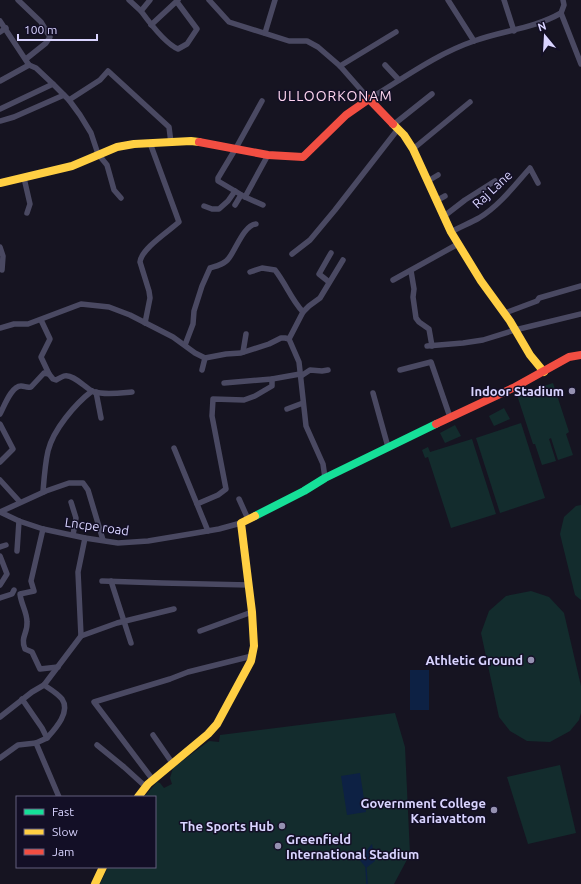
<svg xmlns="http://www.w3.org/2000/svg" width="581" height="884" viewBox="0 0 581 884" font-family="Ubuntu,sans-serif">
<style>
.green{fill:#132c2d}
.water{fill:#0d2144}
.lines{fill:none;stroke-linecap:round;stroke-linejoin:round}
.stream{stroke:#0d2144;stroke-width:1.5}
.street{stroke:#4a4962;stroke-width:5.5}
.fast{stroke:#16e098;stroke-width:8}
.slow{stroke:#ffcf43;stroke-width:8}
.jam{stroke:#f24e42;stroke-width:8}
.poi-dot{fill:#9591b1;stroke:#130f26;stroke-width:1.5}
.labels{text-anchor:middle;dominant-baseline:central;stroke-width:3;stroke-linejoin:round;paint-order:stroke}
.street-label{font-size:13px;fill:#d9d4ff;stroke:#130f26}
.poi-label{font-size:13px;font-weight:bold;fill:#d9d4ff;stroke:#130f26;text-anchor:end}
.neighbourhood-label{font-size:14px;letter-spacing:1px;fill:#ffd6f0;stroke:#130f26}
</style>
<rect width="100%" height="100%" fill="#161421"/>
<g class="green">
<polygon points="553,383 569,432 566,434 573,455 558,460 551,438 549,439 556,461 542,465 535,444 533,444 517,395"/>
<polygon points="504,408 510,419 494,426 489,416"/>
<polygon points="521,423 545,498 500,513 476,438"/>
<polygon points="455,425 461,436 445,443 440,433"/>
<polygon points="472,439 496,514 451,528 428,457 425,458 422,450 428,447 430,452"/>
<polygon points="581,505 581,600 575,595 560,534 564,517 576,506"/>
<polygon points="531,591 549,597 564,613 581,686 581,713 579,720 570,731 550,742 527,741 510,731 499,717 481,633 489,611 506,596"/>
<polygon points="395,713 405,747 410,854 394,884 100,884 108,867 155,867 155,797 144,797 157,782 160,783 164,788 172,784 170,778 173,768 209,741 219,742 220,735"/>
<polygon points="560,765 576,833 528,844 507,777"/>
</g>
<g class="water">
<rect x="410" y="670" width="19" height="40"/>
<polygon points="360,773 366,812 347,815 341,776"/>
<polygon points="372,844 375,861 366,868 359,859"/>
</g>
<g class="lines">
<polyline class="stream" points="366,868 367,884"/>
<g class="street">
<polyline points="18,0 41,22 50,37 46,43 26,59"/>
<polyline points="129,0 141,11"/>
<path d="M150 0 141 11C149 22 166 44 178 49L187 44 197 29 177 2"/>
<path d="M209 0 229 22 289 41H307L318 47 340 66 369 99C404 78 436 54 474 41 504 30 533 29 561 13L581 64"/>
<polyline points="448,0 474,41"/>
<polyline points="504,0 514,31"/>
<polyline points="561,13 564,5 563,0"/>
<polyline points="0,21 29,65 36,68 53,84 69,100 80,115 91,133 98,154 107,165 114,190 121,198"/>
<polyline points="151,25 178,0"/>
<polyline points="0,32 6,28"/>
<polyline points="265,33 275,0"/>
<polyline points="385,65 399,80"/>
<polyline points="340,66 396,32"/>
<polyline points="0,81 29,65"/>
<polyline points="69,100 100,80 108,71 169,127 171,143"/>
<polyline points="262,101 236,148 218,178 218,181 245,197 263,205"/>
<polyline points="0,109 53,84"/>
<polyline points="0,121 14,117 64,95"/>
<polyline points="393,125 432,94"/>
<polyline points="413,149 470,102"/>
<polyline points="24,178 30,204 27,213"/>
<polyline points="428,181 438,175"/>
<polyline points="245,197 268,155"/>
<polyline points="436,201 445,196"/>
<polyline points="235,205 241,195"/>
<polyline points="204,206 212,209 219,209 228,201 235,191"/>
<polyline points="443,217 465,200 495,181"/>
<path d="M451 232C460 227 470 223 479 218 499 206 515 185 530 168L538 183"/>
<polyline points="0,247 3,256 2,270"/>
<polyline points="292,254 310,240 335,210 398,129"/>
<polyline points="411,271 414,289 413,297 416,318 419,322 429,329 432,346"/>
<path d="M250 272 262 268 275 270C286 284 291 299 303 312"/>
<polyline points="393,280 458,244"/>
<polyline points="329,282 319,274 331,253"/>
<polyline points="505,313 537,301 539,298 581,286"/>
<polyline points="41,320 50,339 41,357 49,374"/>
<path d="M145 323 150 298 149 291 140 262C141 249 169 231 179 222L150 143"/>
<polyline points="0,328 14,324 28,324 81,304 109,307 130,315 173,337 195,353 205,358 226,354 241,353 269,344 281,338 285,338 289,339 299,362 306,426 323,464 325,478"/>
<polyline points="289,339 303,312 309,306 320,298 343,260"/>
<path d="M185 345 193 324 194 311 202 286 210 268C217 266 225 264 229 258 236 249 244 225 256 224"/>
<polyline points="427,346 463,343 483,340 515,330 581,314"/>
<polyline points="243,352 246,334"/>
<polyline points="202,370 205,358"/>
<polyline points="400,370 431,362 450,417"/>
<polyline points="301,376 310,370 322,371 328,370"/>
<polyline points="224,383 272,379 300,374"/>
<polyline points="96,392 101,418"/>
<polyline points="373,393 388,447"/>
<polyline points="287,409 303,403"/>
<path d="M0 414C4 407 11 386 21 386 25 386 26 388 31 387L44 373 49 374 53 379 56 380C58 379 61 377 64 376 73 373 86 389 94 392 106 395 120 393 132 392"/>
<polyline points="0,424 13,449 0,462"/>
<polyline points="174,448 208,531"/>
<polyline points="0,480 20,502"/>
<path d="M43 492C44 479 45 464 48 451 53 430 75 404 92 391"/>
<polyline points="239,499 248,519"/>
<polyline points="71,502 76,518 73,535"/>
<polyline points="197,504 218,495 226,489 212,416 213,399 244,400 255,396 272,386 272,379"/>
<polyline points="0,512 19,521 43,529 85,538 118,543 148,541 190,534 219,529 241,523"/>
<polyline points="0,512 46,491 69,483 83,483 88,490 103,540"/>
<path d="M43 529 31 581 34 591 20 594C21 604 27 612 27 622 28 633 20 637 25 649L32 652 40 669 58 667"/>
<polyline points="0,547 6,545"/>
<polyline points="17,551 19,521"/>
<polyline points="0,556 7,574 0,585"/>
<polyline points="102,581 162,583 249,585"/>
<polyline points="111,581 131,643"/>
<polyline points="0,598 12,594 14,590"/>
<polyline points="200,631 252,612"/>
<polyline points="81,636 78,572 85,538"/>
<path d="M44 685C50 689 57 693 62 699 71 712 55 729 47 738"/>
<polyline points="22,699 42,728 47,738 36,743 59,797"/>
<polyline points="0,717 32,692 44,685 81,636 117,623 174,609"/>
<polyline points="153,735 173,764"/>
<polyline points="97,745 124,767 146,787"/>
<polyline points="0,758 18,745 36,743"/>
<polyline points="153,780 94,702 170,679 188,672 252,656"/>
</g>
<polyline class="fast" points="255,516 304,491 325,478 436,424"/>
<g class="slow">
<polyline points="393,124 404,135 413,149 451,232 481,281 510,321 530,355 544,372"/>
<polyline points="0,183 72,166 117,147 134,144 191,141 199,142"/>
<polyline points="138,797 148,784 208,734 217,724 251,661 254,646 252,612 241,523 255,516"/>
<polyline points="95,884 103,867"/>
</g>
<g class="jam">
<polyline points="199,142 268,155 303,157 346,115 369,99 393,124"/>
<polyline points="436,424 515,387 569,357 581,355"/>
</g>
</g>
<g class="poi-dot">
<circle cx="572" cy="391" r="4"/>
<circle cx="531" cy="660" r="4"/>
<circle cx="494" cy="810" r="4"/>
<circle cx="282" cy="826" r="4"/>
<circle cx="278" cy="846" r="4"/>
</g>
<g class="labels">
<g class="street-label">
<text transform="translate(492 189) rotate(-43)">Raj Lane</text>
<text transform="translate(97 526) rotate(8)">Lncpe road</text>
</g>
<g class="poi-label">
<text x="564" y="391">Indoor Stadium</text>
<text x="523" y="660">Athletic Ground</text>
<text x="486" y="803">Government College<tspan x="486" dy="15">Kariavattom</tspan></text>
<text x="274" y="826">The Sports Hub</text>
<text x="286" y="839" text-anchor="start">Greenfield<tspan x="286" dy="15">International Stadium</tspan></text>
</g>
<g class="neighbourhood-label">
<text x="335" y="96">ULLOORKONAM</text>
</g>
</g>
<rect x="16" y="796" width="140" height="72" fill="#130f26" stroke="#625e7d"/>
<rect x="24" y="809" width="20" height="6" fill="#16e098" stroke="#625e7d"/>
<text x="52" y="816" font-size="12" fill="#d9d4ff">Fast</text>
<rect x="24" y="829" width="20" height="6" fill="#ffcf43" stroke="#625e7d"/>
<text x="52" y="836" font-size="12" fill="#d9d4ff">Slow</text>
<rect x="24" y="849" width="20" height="6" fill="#f24e42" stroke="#625e7d"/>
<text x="52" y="856" font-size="12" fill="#d9d4ff">Jam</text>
<g transform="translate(545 36) rotate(342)" stroke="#130f26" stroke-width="3" paint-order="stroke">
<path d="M0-3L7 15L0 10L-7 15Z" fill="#d9d4ff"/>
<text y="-6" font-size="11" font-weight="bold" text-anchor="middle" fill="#d9d4ff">N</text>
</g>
<path d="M18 34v6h79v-6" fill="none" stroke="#d9d4ff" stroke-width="2"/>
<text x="24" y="34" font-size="12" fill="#d9d4ff" stroke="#130f26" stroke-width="3" paint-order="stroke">100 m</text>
</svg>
